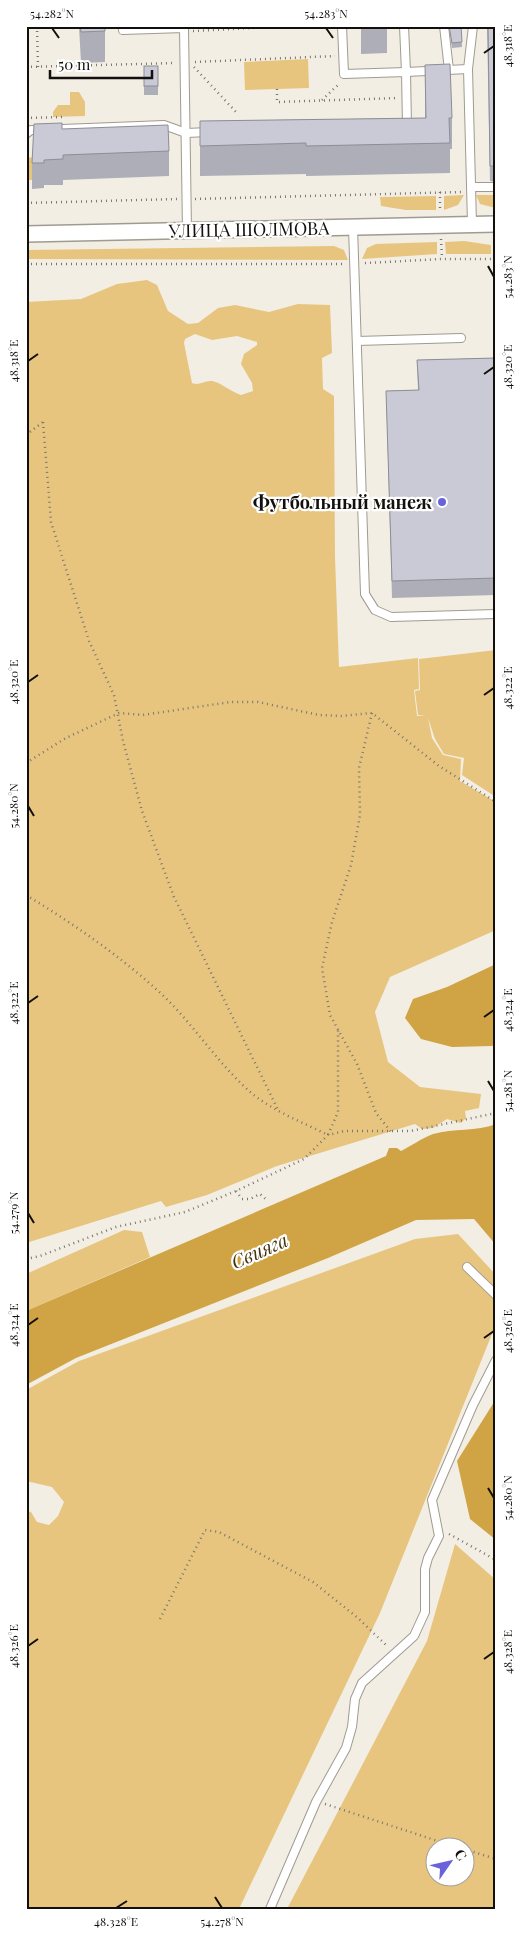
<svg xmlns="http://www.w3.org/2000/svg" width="522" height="1935" viewBox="0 0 522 1935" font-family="'Playfair Display',serif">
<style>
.green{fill:#e7c57f;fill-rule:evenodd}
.water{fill:#d0a445}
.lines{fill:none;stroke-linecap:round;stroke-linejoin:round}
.lane-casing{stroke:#a09b91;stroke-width:10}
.street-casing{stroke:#a09b91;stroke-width:18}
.path{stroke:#7a7770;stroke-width:2.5;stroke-dasharray:1 4;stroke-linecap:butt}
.lane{stroke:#fff;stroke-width:8}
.street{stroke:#fff;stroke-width:15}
.wall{fill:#adaeb7}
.building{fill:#c9cad5;stroke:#8d8d95}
.ticks{fill:none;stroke:#12100c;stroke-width:2}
.poi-dot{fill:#6a62dc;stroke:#fff;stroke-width:2}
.labels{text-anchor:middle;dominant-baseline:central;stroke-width:4.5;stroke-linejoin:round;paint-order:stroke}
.street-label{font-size:18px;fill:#12100c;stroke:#fff}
.poi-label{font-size:18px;font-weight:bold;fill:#12100c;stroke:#fff;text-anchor:end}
.water-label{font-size:19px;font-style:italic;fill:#46340b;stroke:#fff}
.neatline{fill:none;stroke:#12100c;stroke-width:2}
.ticks-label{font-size:12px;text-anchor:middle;fill:#12100c}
</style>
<rect width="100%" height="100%" fill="#f3eee3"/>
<g class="green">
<polygon points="308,59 309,88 245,90 244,62"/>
<polygon points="70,92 79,92 85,102 85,116 53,117 53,112 58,105 70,105"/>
<polygon points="34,157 32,180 26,180 26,158"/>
<polygon points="464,195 458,205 444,210 444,196"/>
<polygon points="476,195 496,195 496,208 480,204"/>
<polygon points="436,196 436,210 406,210 381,206 380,197"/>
<polygon points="464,241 491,245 491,254 446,254 445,242"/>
<polygon points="437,242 437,254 362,259 367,248 376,244"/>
<polygon points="334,246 344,250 348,260 26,259 26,250"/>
<path d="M147 280 157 285 168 311 188 324 198 323 218 308 235 305 269 312 298 304 330 305 332 353 322 358 323 389 334 396 335 557 339 667 418 658 419 689 414 690 417 716H425L418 715 415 691 420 690 419 659 496 650V797L462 775 464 758 444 754 435 739 428 718 432 738 443 755 461 759 460 781 496 802V930L390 977 375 1012 388 1062 420 1087 481 1094 479 1108 465 1111 466 1118 461 1123 447 1119 433 1128 422 1129 415 1124 277 1166 207 1195 166 1207 161 1201 26 1243V302L81 299 117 284ZM195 334 212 340 237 336 257 342V345L244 354 241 364 252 383 253 391 241 395C231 392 222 383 212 381 204 380 200 386 192 383L184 343 185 339Z"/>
<polygon points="124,1230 142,1232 150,1257 26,1311 26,1274"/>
<polygon points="458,1234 496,1275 496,1324 380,1613 239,1909 26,1909 26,1511 31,1512 37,1522 49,1525 58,1516 64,1502 52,1487 26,1481 26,1390 79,1361 415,1239"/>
<path d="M455 1544 496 1580V1909H287L427 1641ZM434 1848H464V1878H434Z"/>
</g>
<g class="water">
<polygon points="496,964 496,1044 492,1046 452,1047 421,1039 405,1018 413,999 447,987"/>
<path d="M496 1124V1245L474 1219 416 1220 328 1258 76 1358 26 1385V1311L386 1156 389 1148H397L401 1151C411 1146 422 1138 433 1134 454 1128 476 1132 496 1124Z"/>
<polygon points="496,1399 496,1540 470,1519 457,1461"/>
</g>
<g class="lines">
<g class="lane-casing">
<g id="lane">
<polyline points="342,26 344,74 406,72 407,126"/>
<polyline points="404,26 406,72 468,69 472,224"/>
<polyline points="444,26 449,70"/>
<polyline points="123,30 184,28 187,231"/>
<polyline points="468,69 473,26"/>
<polyline points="62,129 164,125 186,133 209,132"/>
<polyline points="26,134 31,130 43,130"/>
<polyline points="471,187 496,187"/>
<polyline points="353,227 365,594 375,610 391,617 496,614"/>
<polyline points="357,341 461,338"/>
<polyline points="467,1267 496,1295"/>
<polyline points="270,1909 316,1802 346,1748 352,1727 355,1699 362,1683 414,1636 425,1612 425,1569 428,1558 439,1536 432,1500 473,1405 496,1360"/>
</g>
</g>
<g class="street-casing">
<polyline id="street" points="26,234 496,224"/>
</g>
<g class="path">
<polyline points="37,26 38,67"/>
<polyline points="193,31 290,26"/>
<polyline points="195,62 335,56"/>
<polyline points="26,67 175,63"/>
<polyline points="194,67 236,112"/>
<polyline points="277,89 277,102 398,98"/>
<polyline points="322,100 340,83"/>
<polyline points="26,118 62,117"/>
<polyline points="440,192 440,211"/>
<polyline points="195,199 462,192"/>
<polyline points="26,203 177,199"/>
<polyline points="441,239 442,258"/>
<polyline points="365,263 442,259 496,259"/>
<polyline points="26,264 344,264"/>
<polyline points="43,422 51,522 89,641 114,695 123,741 142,811 174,897 278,1110"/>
<polyline points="26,435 43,422"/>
<polyline points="372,713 359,768 360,815 351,865 332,922 322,968 330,1015 357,1064 376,1113 392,1133"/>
<polyline points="26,763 66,738 119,713 143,715 230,702 258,702 319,715 341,716 372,713 439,766 496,802"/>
<path d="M26 895C72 923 116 953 156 989 190 1019 214 1059 248 1090 270 1110 302 1122 328 1135L338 1112V1029"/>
<polyline points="236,1191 242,1199 250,1199 260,1194 268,1201"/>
<polyline points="26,1259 40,1256 116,1227 185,1212 236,1191 304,1159 328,1135 344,1131 411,1131 496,1113"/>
<polyline points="449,1534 496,1560"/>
<polyline points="160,1619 205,1530 219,1532 313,1582 358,1618 387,1646"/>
<polyline points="325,1804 459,1848"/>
<polyline points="464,1849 496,1859"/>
</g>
<use href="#lane" class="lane"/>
<use href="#street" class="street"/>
</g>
<g class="wall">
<polygon points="79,26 105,26 105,62 81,63"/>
<polygon points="361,26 387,26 387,53 361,54"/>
<polygon points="449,26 461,26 462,47 452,48"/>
<polygon points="487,26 496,26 496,182 490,181"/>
<polygon points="425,65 452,118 452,149 450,149 450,173 306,176 306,174 200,176 200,121 425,118"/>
<rect x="144" y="66" width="14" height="29"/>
<polygon points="62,129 169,151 169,176 63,180 63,185 44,185 44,188 32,189 32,163"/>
<polygon points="496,358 496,595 392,598 386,391 418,390 417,360"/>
</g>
<g class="building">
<polygon points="80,26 105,26 105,31 81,32"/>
<polygon points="449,26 461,26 462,42 452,43"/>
<polygon points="488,26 496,26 496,166 490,166"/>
<polygon points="450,64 452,118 449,118 450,143 306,146 306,143 200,146 200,121 426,118 425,65"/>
<rect x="144" y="66" width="14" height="20"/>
<polygon points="62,123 62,129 168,125 169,151 63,155 63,159 44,160 44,163 32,163 34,124"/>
<polygon points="496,358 496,578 392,581 386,391 419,390 417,360"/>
</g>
<path class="ticks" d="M52 28 59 38M326 28 333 38M484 53 494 46M488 266 494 277M28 361 38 354M484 374 494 367M28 682 38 675M484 695 494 688M28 806 34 816M28 1003 38 996M484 1017 494 1010M488 1081 494 1091M28 1213 34 1223M28 1325 38 1318M484 1338 494 1331M488 1488 494 1498M28 1646 38 1639M484 1659 494 1652M215 1897 222 1908M116 1908 127 1901"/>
<circle class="poi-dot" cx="442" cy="502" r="5"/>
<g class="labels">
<g class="street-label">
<text transform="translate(249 229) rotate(-1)">УЛИЦА ШОЛМОВА</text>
</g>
<g class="poi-label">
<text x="432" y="502">Футбольный манеж</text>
</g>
<g class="water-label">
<text transform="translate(259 1250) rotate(-24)">Свияга</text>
</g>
</g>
<rect width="522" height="1935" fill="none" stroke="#ffffff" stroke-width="55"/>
<g transform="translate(450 1862) rotate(56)"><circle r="24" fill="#ffffff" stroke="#a09f9e"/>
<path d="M0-4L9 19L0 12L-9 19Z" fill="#6a62dc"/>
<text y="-8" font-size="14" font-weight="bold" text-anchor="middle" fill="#12100c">С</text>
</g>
<path d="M50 70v8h102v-8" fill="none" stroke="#12100c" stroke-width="2.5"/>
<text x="58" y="70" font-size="15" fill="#12100c" stroke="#ffffff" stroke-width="4" paint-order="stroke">50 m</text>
<rect x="28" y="28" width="466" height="1880" class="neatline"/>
<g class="ticks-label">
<text x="52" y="18">54.282°N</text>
<text x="326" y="18">54.283°N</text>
<text transform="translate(508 46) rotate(-90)" y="4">48.318°E</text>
<text transform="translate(508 277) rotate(-90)" y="4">54.283°N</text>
<text transform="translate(14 361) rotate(-90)" y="4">48.318°E</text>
<text transform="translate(508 367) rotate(-90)" y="4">48.320°E</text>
<text transform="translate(14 682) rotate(-90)" y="4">48.320°E</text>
<text transform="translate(508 688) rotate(-90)" y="4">48.322°E</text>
<text transform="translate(14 806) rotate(-90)" y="4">54.280°N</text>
<text transform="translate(14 1003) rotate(-90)" y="4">48.322°E</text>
<text transform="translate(508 1010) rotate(-90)" y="4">48.324°E</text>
<text transform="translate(508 1091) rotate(-90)" y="4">54.281°N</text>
<text transform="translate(14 1213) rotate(-90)" y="4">54.279°N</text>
<text transform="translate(14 1325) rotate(-90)" y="4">48.324°E</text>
<text transform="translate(508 1331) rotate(-90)" y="4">48.326°E</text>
<text transform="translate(508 1498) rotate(-90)" y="4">54.280°N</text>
<text transform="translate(14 1646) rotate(-90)" y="4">48.326°E</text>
<text transform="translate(508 1652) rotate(-90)" y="4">48.328°E</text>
<text x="116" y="1926">48.328°E</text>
<text x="222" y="1926">54.278°N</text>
</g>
</svg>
